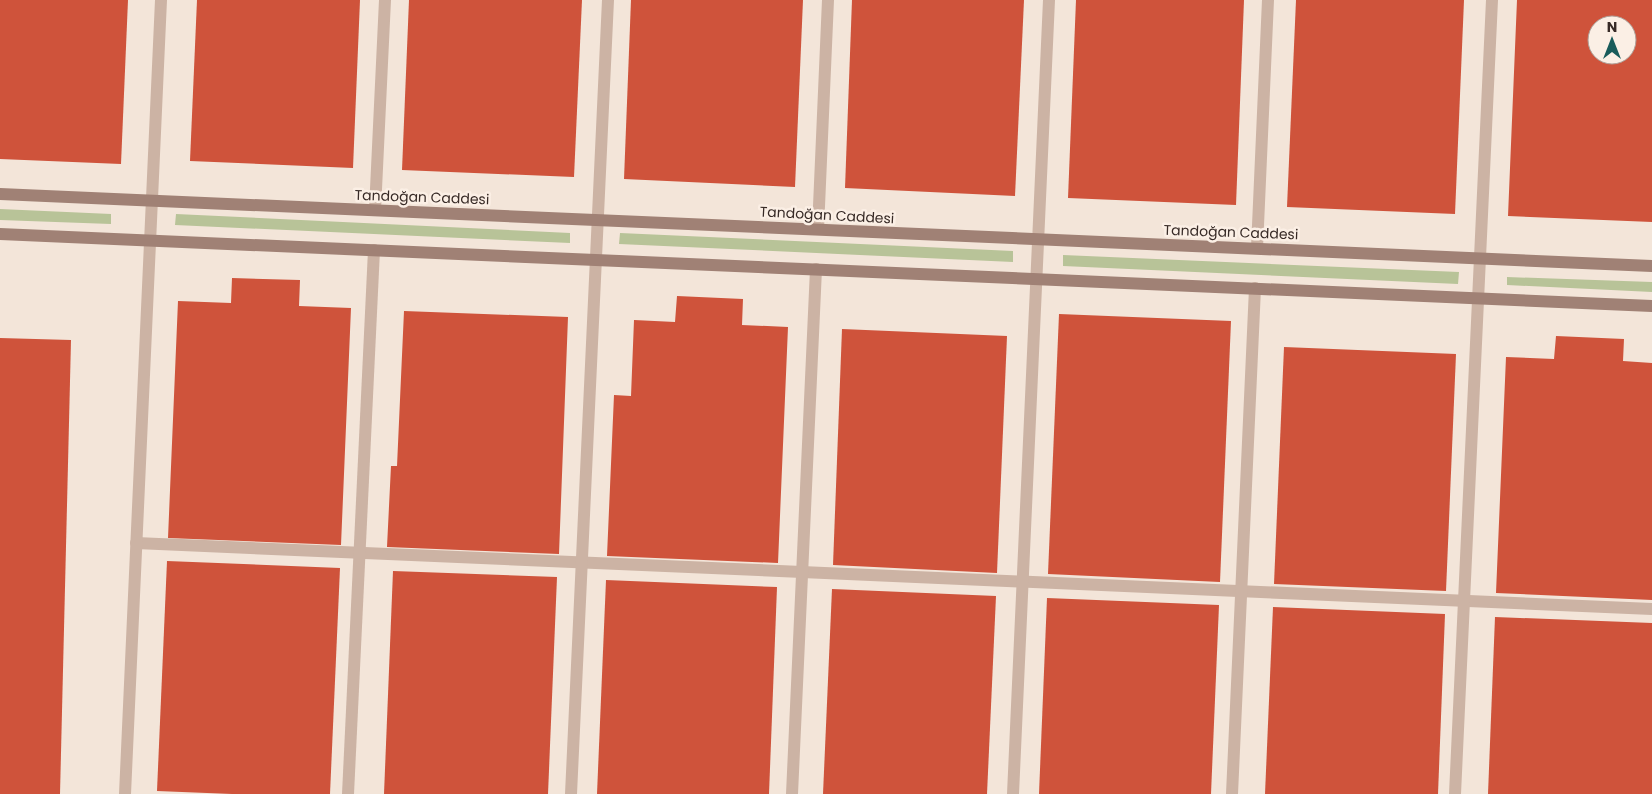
<svg xmlns="http://www.w3.org/2000/svg" width="1652" height="794" viewBox="0 0 1652 794" font-family="Poppins,sans-serif">
<style>
.green{fill:#b8c398}
.building{fill:#cf533b;fill-rule:evenodd}
.lines{fill:none;stroke-linecap:round;stroke-linejoin:round}
.lane{stroke:#ccb3a4;stroke-width:12}
.secondary{stroke:#a08175;stroke-width:12}
.labels{text-anchor:middle;dominant-baseline:central;stroke-width:5;stroke-linejoin:round;paint-order:stroke}
.street-label{font-size:14px;fill:#372a26;stroke:#fbefe5}
</style>
<rect width="100%" height="100%" fill="#f3e5d9"/>
<g class="green">
<polygon points="0,209 111,214 111,224 0,220"/>
<polygon points="176,214 570,233 570,243 175,225"/>
<polygon points="620,233 1013,251 1013,262 619,244"/>
<polygon points="1063,255 1459,272 1458,284 1063,266"/>
<polygon points="1507,277 1652,282 1652,292 1507,285"/>
</g>
<g class="building">
<polygon points="0,0 128,0 121,164 0,159"/>
<polygon points="197,0 360,0 353,168 190,161"/>
<polygon points="409,0 582,0 574,177 402,170"/>
<polygon points="631,0 803,0 795,187 624,179"/>
<polygon points="852,0 1024,0 1015,196 845,188"/>
<polygon points="1076,0 1244,0 1236,205 1068,198"/>
<polygon points="1296,0 1464,0 1455,214 1287,207"/>
<path d="M1517 0H1652V222L1508 216ZM1597 25H1627V55H1597Z"/>
<polygon points="232,278 300,280 299,306 351,308 341,545 168,538 178,301 231,303"/>
<polygon points="677,296 743,299 742,325 788,327 778,563 607,556 614,395 631,396 634,320 675,322"/>
<polygon points="404,311 568,317 559,554 387,547 391,466 397,466"/>
<polygon points="1059,314 1231,321 1220,582 1048,574"/>
<polygon points="842,329 1007,336 997,573 833,565"/>
<polygon points="1556,336 1624,339 1623,361 1652,363 1652,600 1496,593 1506,357 1554,359"/>
<polygon points="0,338 71,340 60,794 0,794"/>
<polygon points="1284,347 1456,354 1446,591 1274,584"/>
<polygon points="167,561 340,568 330,794 232,794 157,791"/>
<polygon points="393,571 557,577 548,794 384,794"/>
<polygon points="606,580 777,587 769,794 597,794"/>
<polygon points="832,589 996,596 987,794 823,794"/>
<polygon points="1047,598 1219,605 1211,794 1039,794"/>
<polygon points="1273,607 1445,614 1438,794 1265,794"/>
<polygon points="1495,617 1652,623 1652,794 1488,794"/>
</g>
<g class="lines">
<g class="lane">
<polyline points="375,210 385,0"/>
<polyline points="818,229 828,0"/>
<polyline points="1257,248 1268,0"/>
<polyline points="136,543 1652,609"/>
<polyline points="125,794 161,0"/>
<polyline points="348,794 374,250"/>
<polyline points="571,794 608,0"/>
<polyline points="792,794 816,269"/>
<polyline points="1013,794 1049,0"/>
<polyline points="1232,794 1255,288"/>
<polyline points="1455,794 1492,0"/>
</g>
<g class="secondary">
<polyline points="0,194 1652,266"/>
<polyline points="0,234 1652,306"/>
</g>
</g>
<g class="labels">
<g class="street-label">
<text transform="translate(422 197) rotate(2)">Tandoğan Caddesi</text>
<text transform="translate(827 215) rotate(3)">Tandoğan Caddesi</text>
<text transform="translate(1231 232) rotate(2)">Tandoğan Caddesi</text>
</g>
</g>
<g transform="translate(1612 40)"><circle r="24" fill="#fbefe5" stroke="#ada099"/>
<path d="M0-4L9 19L0 12L-9 19Z" fill="#195b5a"/>
<text y="-8" font-size="14" font-weight="bold" text-anchor="middle" fill="#372a26">N</text>
</g>
</svg>
